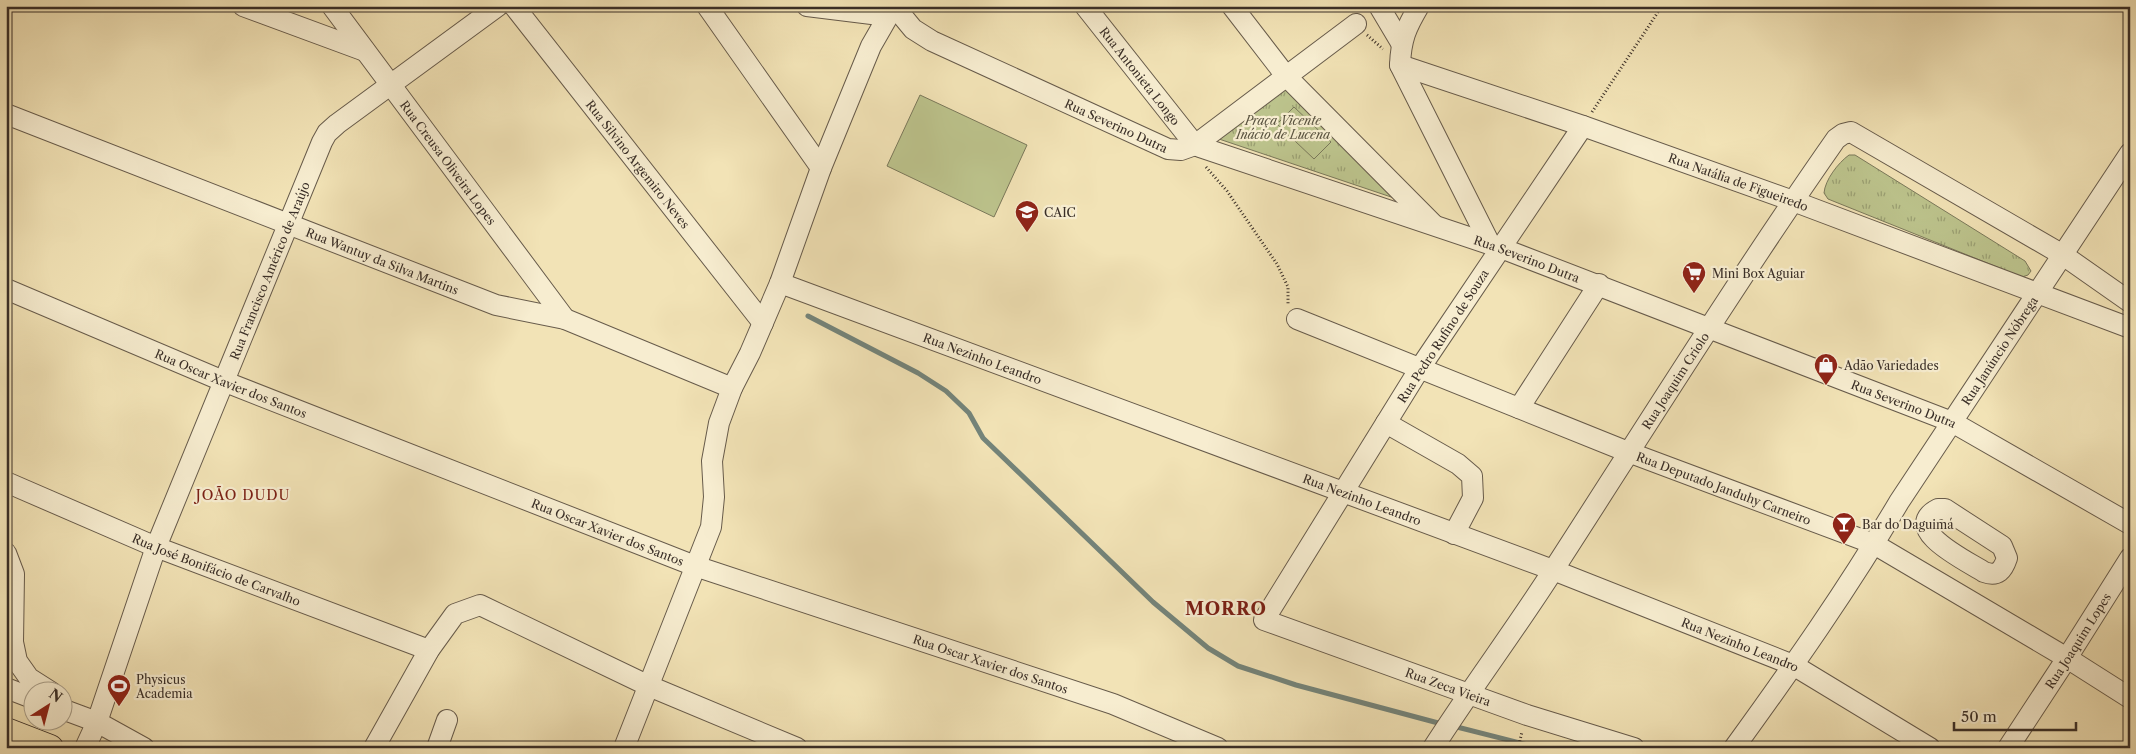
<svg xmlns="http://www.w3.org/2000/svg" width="2136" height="754" viewBox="0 0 2136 754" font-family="'Libre Caslon Text',serif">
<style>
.grass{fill:url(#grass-tufts);stroke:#7a785a}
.garden{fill:#bcc38c;stroke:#7a785a}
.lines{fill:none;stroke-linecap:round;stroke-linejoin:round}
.stream{stroke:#74847a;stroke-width:5}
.minor-casing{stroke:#675b4b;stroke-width:22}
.major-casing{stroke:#392e27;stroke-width:28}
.path{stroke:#392e27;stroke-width:3;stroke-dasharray:1 2.5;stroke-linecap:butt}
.minor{stroke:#f7edd0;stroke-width:20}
.major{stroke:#f2e3b6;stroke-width:26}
.labels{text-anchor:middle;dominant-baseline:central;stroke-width:4.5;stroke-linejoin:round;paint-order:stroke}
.street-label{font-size:12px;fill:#392e27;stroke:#f7edd0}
.park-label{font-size:12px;font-style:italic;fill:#5a5340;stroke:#f7edd0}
.poi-label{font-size:12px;fill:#392e27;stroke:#f7edd0;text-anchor:start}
.neighbourhood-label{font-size:14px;letter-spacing:1px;fill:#7a1f14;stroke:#f7edd0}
.district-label{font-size:18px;font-weight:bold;letter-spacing:1px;fill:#7a1f14;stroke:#f7edd0}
</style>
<defs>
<pattern id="grass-tufts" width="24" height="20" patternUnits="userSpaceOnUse" patternTransform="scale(1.25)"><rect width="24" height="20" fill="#bcc38c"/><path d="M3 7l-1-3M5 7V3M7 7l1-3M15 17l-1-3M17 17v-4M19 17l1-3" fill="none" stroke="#9a9f72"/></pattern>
</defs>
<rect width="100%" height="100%" fill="#f2e3b6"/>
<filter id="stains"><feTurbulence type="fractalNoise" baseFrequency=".004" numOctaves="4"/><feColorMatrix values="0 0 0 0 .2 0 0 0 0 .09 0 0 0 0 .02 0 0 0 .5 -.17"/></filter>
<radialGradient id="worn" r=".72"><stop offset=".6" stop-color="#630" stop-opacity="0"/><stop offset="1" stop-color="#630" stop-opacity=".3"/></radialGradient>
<g class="grass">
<polygon points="1286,83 1400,200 1216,138"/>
<path d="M1849 155H1855L2025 261 2031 271 2028 275 2022 277 1828 199 1824 193C1825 180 1838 163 1849 155Z"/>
</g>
<g class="garden">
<polygon points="920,95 1027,145 994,217 887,166"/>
<polygon points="1294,107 1331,142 1314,159 1277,124"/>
</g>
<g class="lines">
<g class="stream">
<polyline points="808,316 918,373 946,391 969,413 983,438 1153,602 1208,648 1238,666 1296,685 1442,724"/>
<polyline points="1453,726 1540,748"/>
</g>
<g class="minor-casing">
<g id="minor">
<polyline points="243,6 365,51"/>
<path id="s1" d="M332 6 565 319"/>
<path id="s2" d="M514 6 763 323"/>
<polyline points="707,6 821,168"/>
<polyline points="807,6 888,16"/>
<path id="s3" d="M894 6 913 29 932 41 1168 149 1181 150 1195 145 1356 24"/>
<path id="s4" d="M1085 6 1195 145 1200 147 1501 248 1952 422 2130 524"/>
<polyline points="1232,6 1286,76 1433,224"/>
<polyline points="1379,6 1401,43"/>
<path d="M1419 6C1406 28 1401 39 1400 65L1490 244"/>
<path id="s5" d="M1400 65 1583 126 1793 201 2130 328"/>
<path id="s6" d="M6 114 496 305 565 319 732 388"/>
<path id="s7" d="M1583 126 1420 368 1264 620 1527 715 1634 748"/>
<path id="s8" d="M780 283 1553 570 1793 665 1930 748"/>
<path id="s9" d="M6 289 223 381 695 566 1113 704 1218 748"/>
<path id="s10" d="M1297 319 1628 452 1874 544 2067 658 2130 698"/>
<polyline points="1519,408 1599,284"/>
<polyline points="1386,423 1458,464 1472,476 1473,498 1454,534"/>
<path id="s11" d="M6 482 156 547 429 650"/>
<path d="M1938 509H1945L2002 546 2007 558C2003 570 1998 577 1984 572 1967 561 1899 529 1938 509Z"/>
<polyline points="6,553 14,574 13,642 17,661 29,678 51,692"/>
<polyline points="6,688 32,698"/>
<polyline points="62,709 97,722 144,748"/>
<path id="s12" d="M85 748 97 722 156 547 322 142 327 133 337 124 498 6"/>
<polyline points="374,748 429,650 455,614 480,605 649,686 797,748"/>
<polyline points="437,748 447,720"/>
<polyline points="624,748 711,527 714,497 712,461 719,423 732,388 750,353 780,283 821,168 855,85 871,46 894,6"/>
<path id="s13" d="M1433 748C1472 687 1515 630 1554 569 1647 425 1738 279 1836 139L1843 134 1851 132 2063 255 2130 302"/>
<path id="s14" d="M1734 748C1792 668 1849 587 1899 502L2130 153"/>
<path id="s15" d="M2008 748 2067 658 2130 558"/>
</g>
</g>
<g class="major-casing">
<polyline id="major" points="6,731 50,748"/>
</g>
<g class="path">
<polyline points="1367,35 1383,49"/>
<polyline points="1592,112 1662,6"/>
<polyline points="1206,167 1227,191 1277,264 1288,287 1288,305"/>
<polyline points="1456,745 1467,748"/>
<polyline points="1518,748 1522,732"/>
</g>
<use href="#minor" class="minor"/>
<use href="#major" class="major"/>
</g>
<defs>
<g id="school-pin" transform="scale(1.25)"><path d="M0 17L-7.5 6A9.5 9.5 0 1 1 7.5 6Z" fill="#8f2418" stroke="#f7edd0"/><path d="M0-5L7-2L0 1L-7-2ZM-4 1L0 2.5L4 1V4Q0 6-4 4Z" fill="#fff"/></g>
<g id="supermarket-pin" transform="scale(1.25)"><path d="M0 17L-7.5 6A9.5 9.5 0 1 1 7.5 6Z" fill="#8f2418" stroke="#f7edd0"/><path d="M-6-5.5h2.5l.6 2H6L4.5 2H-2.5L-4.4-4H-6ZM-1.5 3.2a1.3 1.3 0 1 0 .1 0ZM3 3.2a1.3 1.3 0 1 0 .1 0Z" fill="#fff"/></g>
<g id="shop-pin" transform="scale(1.25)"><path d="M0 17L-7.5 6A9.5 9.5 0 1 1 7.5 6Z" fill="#8f2418" stroke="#f7edd0"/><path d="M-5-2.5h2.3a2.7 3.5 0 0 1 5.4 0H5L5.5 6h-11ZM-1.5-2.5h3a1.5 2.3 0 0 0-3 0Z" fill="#fff"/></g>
<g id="bar-pin" transform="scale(1.25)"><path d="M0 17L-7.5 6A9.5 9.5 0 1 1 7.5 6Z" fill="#8f2418" stroke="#f7edd0"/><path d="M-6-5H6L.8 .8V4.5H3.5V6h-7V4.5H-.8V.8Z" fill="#fff"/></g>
<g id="stadium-pin" transform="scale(1.25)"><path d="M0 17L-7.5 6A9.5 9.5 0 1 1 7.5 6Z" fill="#8f2418" stroke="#f7edd0"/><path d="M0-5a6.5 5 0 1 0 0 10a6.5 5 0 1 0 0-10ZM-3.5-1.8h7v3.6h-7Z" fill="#fff"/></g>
</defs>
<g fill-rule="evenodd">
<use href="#school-pin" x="1027" y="212"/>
<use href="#supermarket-pin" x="1694" y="273"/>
<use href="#shop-pin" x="1826" y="365"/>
<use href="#bar-pin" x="1844" y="524"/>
<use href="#stadium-pin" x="119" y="686"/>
</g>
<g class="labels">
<g class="street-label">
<text stroke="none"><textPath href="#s4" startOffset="89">Rua Antonieta Longo</textPath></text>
<text stroke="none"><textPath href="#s3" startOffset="255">Rua Severino Dutra</textPath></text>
<text stroke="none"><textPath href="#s1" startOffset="195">Rua Creusa Oliveira Lopes</textPath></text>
<text stroke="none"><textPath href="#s2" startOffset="201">Rua Silvino Argemiro Neves</textPath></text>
<text stroke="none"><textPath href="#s5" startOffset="358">Rua Natália de Figueiredo</textPath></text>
<text stroke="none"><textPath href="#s4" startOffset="528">Rua Severino Dutra</textPath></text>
<text stroke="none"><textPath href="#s6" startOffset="404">Rua Wantuy da Silva Martins</textPath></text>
<text stroke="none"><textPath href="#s12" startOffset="512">Rua Francisco Américo de Araújo</textPath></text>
<text transform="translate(1443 336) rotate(-57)">Rua Pedro Rufino de Souza</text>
<text stroke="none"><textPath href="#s14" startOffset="478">Rua Janúncio Nóbrega</textPath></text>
<text stroke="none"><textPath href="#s8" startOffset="216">Rua Nezinho Leandro</textPath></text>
<text stroke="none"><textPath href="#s13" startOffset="440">Rua Joaquim Criolo</textPath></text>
<text stroke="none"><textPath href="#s9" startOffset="244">Rua Oscar Xavier dos Santos</textPath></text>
<text stroke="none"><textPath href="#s4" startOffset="932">Rua Severino Dutra</textPath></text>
<text stroke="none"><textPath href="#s10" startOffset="459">Rua Deputado Janduhy Carneiro</textPath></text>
<text stroke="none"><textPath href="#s8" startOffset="621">Rua Nezinho Leandro</textPath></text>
<text stroke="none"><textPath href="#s9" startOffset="649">Rua Oscar Xavier dos Santos</textPath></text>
<text stroke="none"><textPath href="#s11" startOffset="228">Rua José Bonifácio de Carvalho</textPath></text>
<text stroke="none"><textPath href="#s15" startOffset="128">Rua Joaquim Lopes</textPath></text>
<text stroke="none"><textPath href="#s8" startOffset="1026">Rua Nezinho Leandro</textPath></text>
<text stroke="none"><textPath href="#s9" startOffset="1054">Rua Oscar Xavier dos Santos</textPath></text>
<text stroke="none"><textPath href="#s7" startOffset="784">Rua Zeca Vieira</textPath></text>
</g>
<g class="park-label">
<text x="1283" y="120">Praça Vicente<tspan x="1283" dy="14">Inácio de Lucena</tspan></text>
</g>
<g class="poi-label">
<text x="1044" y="212">CAIC</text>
<text x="1712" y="273">Mini Box Aguiar</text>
<text x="1844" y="365">Adão Variedades</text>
<text x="1862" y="524">Bar do Daguimá</text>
<text x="136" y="679">Physicus<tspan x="136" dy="14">Academia</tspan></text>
</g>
<g class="neighbourhood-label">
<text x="243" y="495">JOÃO DUDU</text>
</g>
<g class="district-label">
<text x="1226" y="609">MORRO</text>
</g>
</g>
<rect width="2136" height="754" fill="none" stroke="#f2e3b6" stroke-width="25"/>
<rect x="8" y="8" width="2121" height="739" fill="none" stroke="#392e27" stroke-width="2.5"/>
<rect x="12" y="12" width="2111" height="729" fill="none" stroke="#392e27"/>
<g transform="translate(48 706) rotate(36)"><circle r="24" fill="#f7edd0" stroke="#aba18c"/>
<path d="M0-4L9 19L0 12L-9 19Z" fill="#8f2418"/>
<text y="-8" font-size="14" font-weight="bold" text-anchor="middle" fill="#392e27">N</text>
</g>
<path d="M1954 722v8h122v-8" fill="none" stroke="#392e27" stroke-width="2.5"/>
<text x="1961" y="722" font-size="15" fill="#392e27" stroke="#f7edd0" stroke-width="4" paint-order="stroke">50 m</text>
<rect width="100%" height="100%" filter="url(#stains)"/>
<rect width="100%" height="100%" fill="url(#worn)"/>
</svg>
